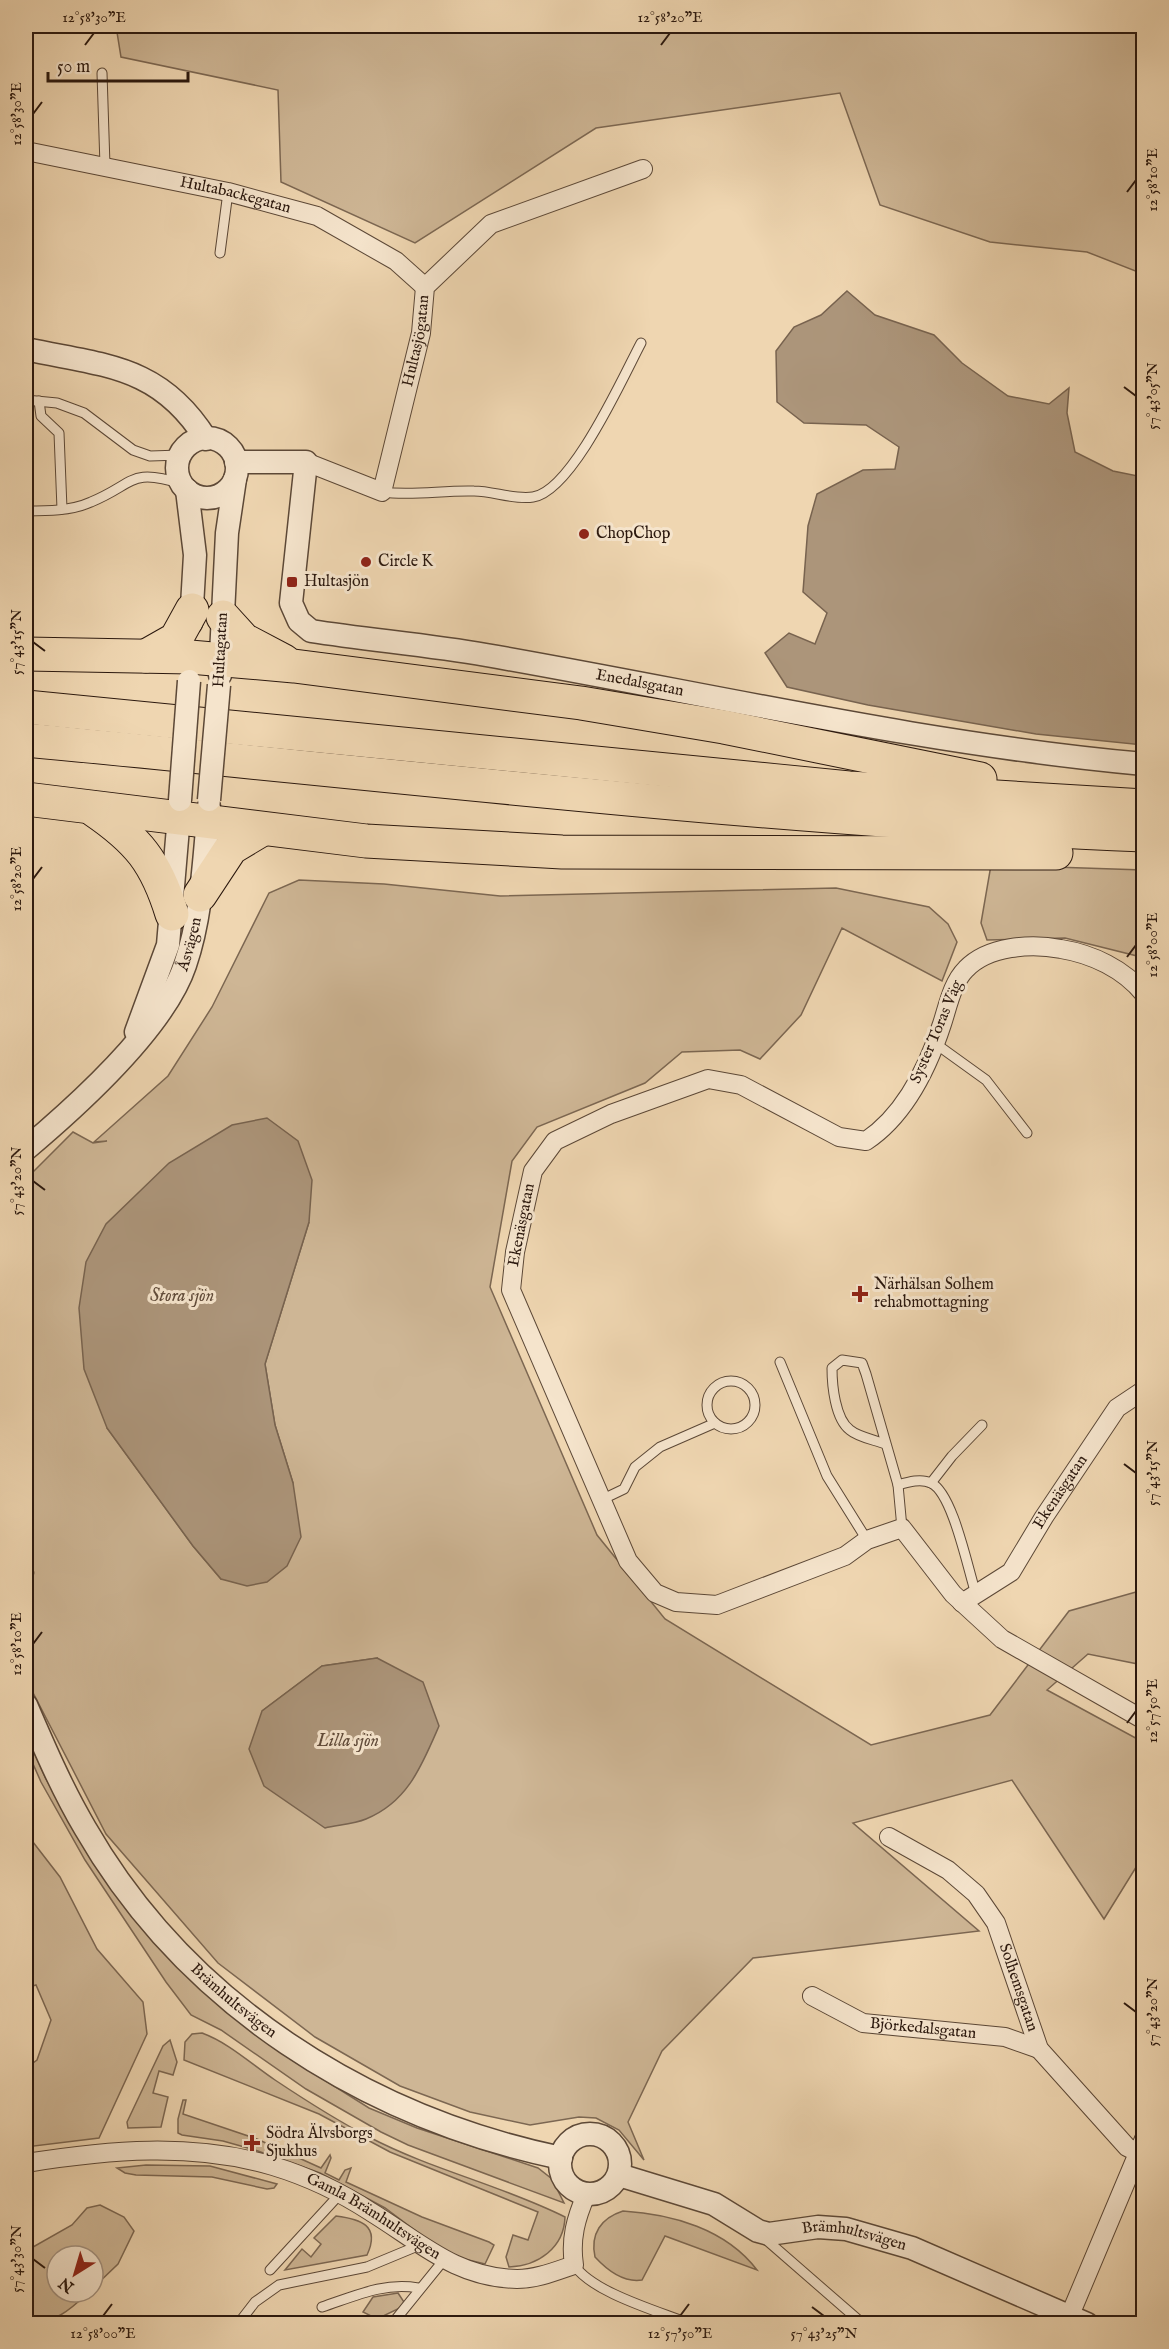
<svg xmlns="http://www.w3.org/2000/svg" width="1169" height="2349" viewBox="0 0 1169 2349" font-family="'IM FELL English',serif">
<style>
.green{fill:#ceb695;stroke:#7c6752;stroke-width:1.5;fill-rule:evenodd}
.water{fill:#ac957a;stroke:#78634f;stroke-width:1.5}
.lines{fill:none;stroke-linecap:round;stroke-linejoin:round}
.service-casing{stroke:#5c4837;stroke-width:11}
.minor-casing{stroke:#5c4837;stroke-width:20}
.tertiary-casing{stroke:#5c4837;stroke-width:25}
.motorway-casing{stroke:#2b180e;stroke-width:35}
.service{stroke:#f5e4cc;stroke-width:9}
.minor{stroke:#f5e4cc;stroke-width:18}
.tertiary{stroke:#f5e4cc;stroke-width:22}
.motorway{stroke:#efd6b1;stroke-width:33}
.tertiary-bridge-casing{stroke:#5c4837;stroke-width:25;stroke-linecap:butt}
.tertiary-bridge{stroke:#f5e4cc;stroke-width:22}
.ticks{fill:none;stroke:#2b180e;stroke-width:2}
.poi-dot{fill:#8f2418;stroke:#f5e4cc;stroke-width:2}
.labels{text-anchor:middle;dominant-baseline:central;stroke-width:6;stroke-linejoin:round;paint-order:stroke}
.street-label{font-size:16px;fill:#2b180e;stroke:#f5e4cc}
.poi-label{font-size:16px;fill:#2b180e;stroke:#f5e4cc;text-anchor:start}
.water-label{font-size:18px;font-style:italic;fill:#5f4a39;stroke:#f5e4cc}
.neatline{fill:none;stroke:#2b180e;stroke-width:2}
.ticks-label{font-size:15px;text-anchor:middle;fill:#2b180e}
</style>
<rect width="100%" height="100%" fill="#efd6b1"/>
<filter id="stains"><feTurbulence type="fractalNoise" baseFrequency=".00333" numOctaves="4"/><feColorMatrix values="0 0 0 0 .2 0 0 0 0 .09 0 0 0 0 .02 0 0 0 .5 -.17"/></filter>
<radialGradient id="worn" r=".72"><stop offset=".6" stop-color="#630" stop-opacity="0"/><stop offset="1" stop-color="#630" stop-opacity=".3"/></radialGradient>
<g class="green">
<polygon points="116,26 1143,26 1143,274 1087,252 990,242 880,205 840,93 596,128 415,243 281,182 278,90 121,57"/>
<polygon points="991,865 1143,870 1143,960 1141,957 1065,938 987,940 981,923"/>
<path d="M299 880 384 884 500 896 836 888 929 907 948 924 957 942 942 981 842 928 801 1015 760 1059 740 1050 682 1052 645 1083 537 1127 512 1161 490 1287 597 1535 665 1619 871 1745 990 1715 1069 1611 1143 1590V1665L1088 1654 1047 1690 1143 1742V1856L1104 1919 1012 1780 853 1823 979 1931 753 1958 662 2051 628 2122 644 2160 619 2130 596 2118 579 2117 530 2125 470 2112 400 2086 315 2037 218 1963 106 1834 28 1683 26 1678V1586L33 1582 26 1566V1179L73 1132 93 1143 107 1141 94 1142 168 1076 212 1007 269 893ZM309 1222 265 1364 275 1425 293 1483 221 1579 193 1546 107 1428ZM378 1658 262 1711 322 1666Z"/>
<polygon points="26,1734 46,1779 89,1854 163,1949 186,1975 225,2009 294,2061 369,2108 417,2128 538,2168 552,2179 564,2203 408,2145 381,2132 306,2089 221,2030 191,2015 166,1982 85,1860 41,1782 26,1748"/>
<polygon points="26,1833 60,1877 97,1949 143,2002 147,2034 99,2138 26,2147 26,2068 37,2060 51,2020 36,1985 26,1988"/>
<path d="M202 2033C229 2043 250 2063 275 2080 305 2100 336 2120 369 2137 432 2170 501 2185 565 2217 564 2248 538 2266 509 2267L506 2257 513 2235 528 2240 538 2212 390 2152 319 2114 184 2060 185 2042 192 2034Z"/>
<polygon points="170,2040 177,2062 173,2075 159,2071 153,2093 168,2097 161,2127 128,2128 127,2122 163,2046"/>
<polygon points="183,2100 186,2100 183,2114 257,2139 321,2168 330,2155 331,2158 325,2173 339,2180 345,2170 351,2168 346,2182 422,2217 489,2242 494,2245 485,2264 448,2255 385,2208 320,2173 255,2150 223,2141 182,2135 178,2133 178,2119"/>
<polygon points="146,2165 210,2166 277,2184 274,2188 267,2189 212,2177 136,2175 125,2173 117,2168"/>
<path d="M100 2205 124 2217 134 2231 118 2264 93 2288V2256H57V2292H89C69 2311 54 2324 26 2323V2251L72 2225 87 2208Z"/>
<path d="M623 2211C672 2214 726 2229 757 2270L665 2236 642 2280C623 2283 607 2270 595 2257 590 2234 601 2218 623 2211Z"/>
<path d="M336 2216C360 2219 381 2225 367 2255L285 2270 302 2249 311 2257 321 2244 314 2238Z"/>
<polygon points="398,2293 404,2302 402,2307 377,2319 363,2312 373,2297"/>
</g>
<g class="water">
<polygon points="847,291 875,315 934,335 962,363 1008,396 1049,404 1069,388 1067,413 1075,452 1113,471 1143,477 1143,745 1036,734 868,705 787,687 765,653 789,633 815,644 827,613 803,592 808,526 817,494 863,470 895,469 899,447 866,425 804,423 777,402 776,351 794,327 821,315"/>
<polygon points="267,1118 298,1141 312,1180 309,1222 265,1364 275,1425 293,1483 301,1537 287,1566 267,1582 247,1586 221,1579 193,1546 107,1428 84,1369 79,1308 86,1262 106,1224 169,1163 232,1125"/>
<path d="M377 1658 423 1682 439 1726C422 1765 408 1802 366 1819 354 1824 338 1825 325 1828L264 1786 249 1749 262 1711 322 1666Z"/>
</g>
<g class="lines">
<g class="service-casing">
<g id="service">
<polyline points="102,73 105,166"/>
<polyline points="220,253 228,192"/>
<polyline points="26,400 57,403 84,413 133,450 150,456 181,455"/>
<polyline points="39,401 41,416 59,433 62,509"/>
<path d="M382 492C413 496 443 490 474 491 493 491 514 500 533 497 572 491 622 379 641 343"/>
<path d="M26 511C47 511 71 511 91 502 135 484 129 467 182 484"/>
<polyline points="936,1044 986,1080 1027,1133"/>
<polyline points="780,1362 827,1476 867,1540"/>
<circle cx="731" cy="1405" r="24"/>
<path d="M885 1444C875 1440 858 1437 850 1430 835 1419 832 1385 832 1368L842 1360 862 1363 866 1374 898 1485 902 1528"/>
<polyline points="931,1483 952,1456 982,1425"/>
<path d="M898 1485C908 1482 921 1478 931 1483 953 1493 968 1570 976 1594"/>
<polyline points="601,1500 624,1489 635,1467 660,1447 715,1423"/>
<polyline points="26,1574 29,1573"/>
<polyline points="763,2237 863,2324"/>
<path d="M574 2265C593 2293 658 2311 690 2324"/>
<polyline points="270,2270 339,2195"/>
<path d="M322 2307C355 2296 384 2282 418 2288"/>
<polyline points="238,2324 255,2302 279,2285 367,2267 420,2245"/>
<polyline points="392,2324 443,2261"/>
</g>
</g>
<g class="minor-casing">
<g id="minor">
<path id="s1" d="M26 151 228 192 317 216 396 261 425 287"/>
<path id="s2" d="M306 462 382 492 421 333 425 287 491 224 643 169"/>
<path d="M1144 994C1124 969 1092 954 1061 949 1031 943 988 946 966 969 952 983 948 1006 942 1024 928 1067 905 1115 866 1141L839 1137 741 1085 708 1079 611 1114 555 1141 533 1171 515 1252 511 1290 628 1561 655 1593 676 1602 717 1605 845 1556 867 1540 902 1528 953 1594 1002 1639 1144 1720"/>
<path id="s3" d="M962 1603 1011 1572 1044 1517 1117 1408 1144 1390"/>
<path id="s4" d="M889 1837 948 1870 976 1894 996 1923 1039 2049 1127 2147 1137 2152"/>
<path id="s5" d="M812 1996 863 2023 1005 2037 1039 2049"/>
<path id="s6" d="M26 2163C108 2150 191 2142 273 2166 306 2176 342 2193 371 2212 420 2242 456 2278 517 2279 537 2279 556 2271 574 2265 570 2239 576 2218 586 2195"/>
<polyline points="1070,2315 1144,2139"/>
</g>
</g>
<g class="tertiary-casing">
<g id="tertiary">
<path d="M26 349C103 366 159 364 206 439"/>
<circle cx="207" cy="468" r="30"/>
<path id="s7" d="M236 462H306L291 603 299 621 311 631C369 640 428 645 486 655 705 693 922 744 1144 764"/>
<polyline points="187,490 195,555 191,623"/>
<polyline points="220,675 227,533 235,479"/>
<polyline points="136,1032 168,945 180,804"/>
<path id="s8" d="M26 1149C77 1106 164 1028 185 965 202 916 204 859 209 807"/>
<path id="s9" d="M26 1705C44 1747 62 1789 85 1828 186 2004 365 2117 561 2158"/>
<circle cx="590" cy="2164" r="30"/>
<path id="s10" d="M619 2175 714 2204 758 2231 769 2234 818 2227 846 2229 912 2248 1087 2324"/>
</g>
</g>
<g class="motorway-casing">
<g id="motorway">
<polyline points="223,617 244,640 284,661"/>
<polyline points="26,654 190,657 294,666 581,703 724,727 980,779"/>
<polyline points="146,656 176,639 192,610"/>
<polyline points="26,707 849,788 1144,806"/>
<path d="M26 740C398 775 770 820 1144 835"/>
<polyline points="26,799 366,841 562,852 1056,853"/>
<path d="M94 810C138 840 156 862 172 914"/>
<polyline points="200,895 231,848 261,830"/>
</g>
</g>
<use href="#service" class="service"/>
<use href="#minor" class="minor"/>
<use href="#tertiary" class="tertiary"/>
<use href="#motorway" class="motorway"/>
<g class="tertiary-bridge-casing">
<g id="tertiary-bridge">
<polyline points="180,800 189,681"/>
<polyline points="209,800 219,685"/>
</g>
</g>
<use href="#tertiary-bridge" class="tertiary-bridge"/>
</g>
<path class="ticks" d="M85 45 94 33M661 45 670 33M33 114 42 102M1127 192 1136 180M1124 387 1136 396M33 642 45 651M33 879 42 867M1127 957 1136 945M33 1181 45 1190M1124 1464 1136 1473M33 1644 42 1632M1127 1723 1136 1711M1124 2003 1136 2012M33 2259 45 2268M812 2307 824 2316M103 2316 112 2304M680 2316 689 2304"/>
<g class="poi-dot">
<circle cx="584" cy="534" r="6"/>
<circle cx="366" cy="562" r="6"/>
<rect x="286" y="576" width="12" height="12" rx="3"/>
<path d="M857 1285h6v6h6v6h-6v6h-6v-6h-6v-6h6z"/>
<path d="M249 2134h6v6h6v6h-6v6h-6v-6h-6v-6h6z"/>
</g>
<g class="labels">
<g class="street-label">
<text stroke="none"><textPath href="#s1" startOffset="214">Hultabackegatan</textPath></text>
<text stroke="none"><textPath href="#s2" startOffset="237">Hultasjögatan</textPath></text>
<text transform="translate(221 650) rotate(-87)">Hultagatan</text>
<text stroke="none"><textPath href="#s7" startOffset="580">Enedalsgatan</textPath></text>
<text stroke="none"><textPath href="#s8" startOffset="267">Åsvägen</textPath></text>
<text transform="translate(937 1032) rotate(-67)">Syster Toras Väg</text>
<text transform="translate(522 1225) rotate(-79)">Ekenäsgatan</text>
<text stroke="none"><textPath href="#s3" startOffset="152">Ekenäsgatan</textPath></text>
<text stroke="none"><textPath href="#s4" startOffset="208">Solhemsgatan</textPath></text>
<text stroke="none"><textPath href="#s9" startOffset="366">Brämhultsvägen</textPath></text>
<text stroke="none"><textPath href="#s5" startOffset="118">Björkedalsgatan</textPath></text>
<text stroke="none"><textPath href="#s6" startOffset="362">Gamla Brämhultsvägen</textPath></text>
<text stroke="none"><textPath href="#s10" startOffset="249">Brämhultsvägen</textPath></text>
</g>
<g class="poi-label">
<text x="596" y="534">ChopChop</text>
<text x="378" y="562">Circle K</text>
<text x="304" y="582">Hultasjön</text>
<text x="874" y="1285">Närhälsan Solhem<tspan x="874" dy="18">rehabmottagning</tspan></text>
<text x="266" y="2134">Södra Älvsborgs<tspan x="266" dy="18">Sjukhus</tspan></text>
</g>
<g class="water-label">
<text x="182" y="1296">Stora sjön</text>
<text x="348" y="1741">Lilla sjön</text>
</g>
</g>
<rect width="1169" height="2349" fill="none" stroke="#efd6b1" stroke-width="66"/>
<g transform="translate(75 2274) rotate(217)"><circle r="28" fill="#f5e4cc" stroke="#a49280" stroke-width="1.5"/>
<path d="M0-4.5L10 22L0 15L-10 22Z" fill="#8f2418"/>
<text y="-9" font-size="16" font-weight="bold" text-anchor="middle" fill="#2b180e">N</text>
</g>
<path d="M48 72v9h140v-9" fill="none" stroke="#2b180e" stroke-width="3"/>
<text x="57" y="72" font-size="18" fill="#2b180e" stroke="#f5e4cc" stroke-width="4.5" paint-order="stroke">50 m</text>
<rect x="33" y="33" width="1103" height="2283" class="neatline"/>
<g class="ticks-label">
<text x="94" y="22">12°58'30"E</text>
<text x="670" y="22">12°58'20"E</text>
<text transform="translate(16 114) rotate(-90)" y="5">12°58'30"E</text>
<text transform="translate(1152 180) rotate(-90)" y="5">12°58'10"E</text>
<text transform="translate(1152 396) rotate(-90)" y="5">57°43'05"N</text>
<text transform="translate(16 642) rotate(-90)" y="5">57°43'15"N</text>
<text transform="translate(16 879) rotate(-90)" y="5">12°58'20"E</text>
<text transform="translate(1152 945) rotate(-90)" y="5">12°58'00"E</text>
<text transform="translate(16 1181) rotate(-90)" y="5">57°43'20"N</text>
<text transform="translate(1152 1473) rotate(-90)" y="5">57°43'15"N</text>
<text transform="translate(16 1644) rotate(-90)" y="5">12°58'10"E</text>
<text transform="translate(1152 1711) rotate(-90)" y="5">12°57'50"E</text>
<text transform="translate(1152 2012) rotate(-90)" y="5">57°43'20"N</text>
<text transform="translate(16 2259) rotate(-90)" y="5">57°43'30"N</text>
<text x="103" y="2338">12°58'00"E</text>
<text x="680" y="2338">12°57'50"E</text>
<text x="824" y="2338">57°43'25"N</text>
</g>
<rect width="100%" height="100%" filter="url(#stains)"/>
<rect width="100%" height="100%" fill="url(#worn)"/>
</svg>
